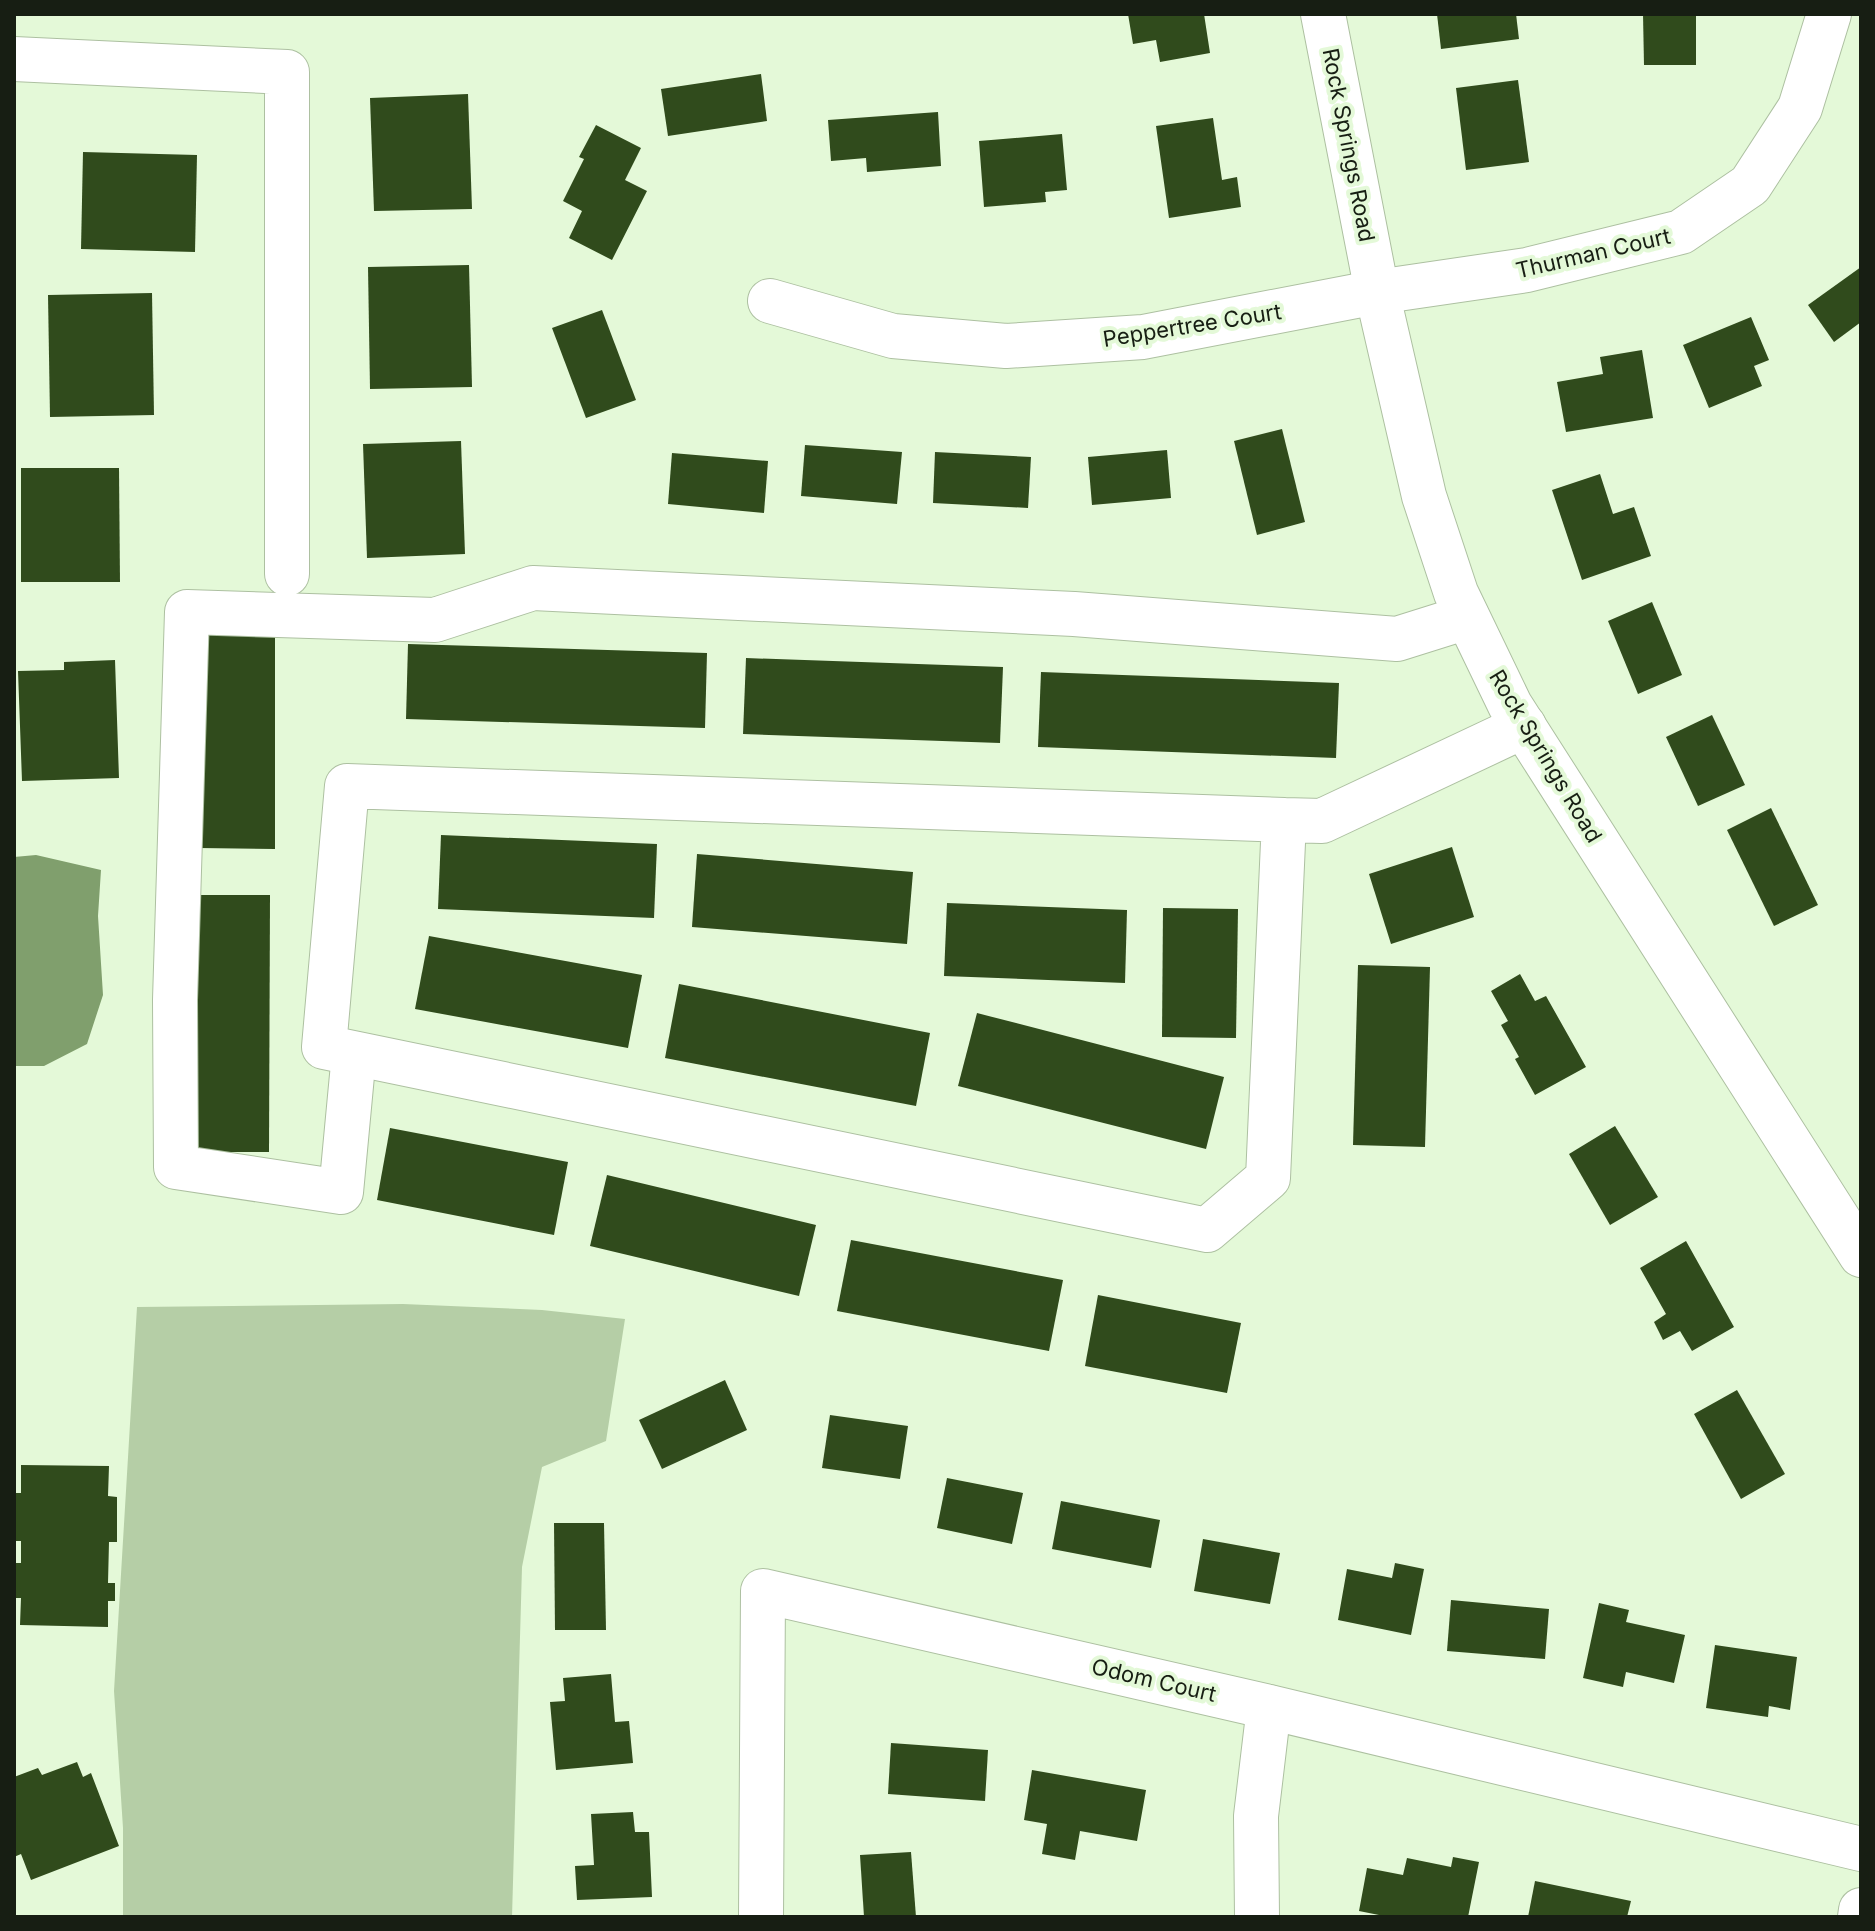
<svg xmlns="http://www.w3.org/2000/svg" width="1875" height="1931" viewBox="0 0 1875 1931" font-family="Inter,sans-serif">
<style>
.green{fill:#b5cea6}
.water{fill:#809f6d}
.building{fill:#304b1c}
.lines{fill:none;stroke-linecap:round;stroke-linejoin:round}
.minor-casing{stroke:#adc0a1;stroke-width:46}
.minor{stroke:#fff;stroke-width:44}
.labels{text-anchor:middle;dominant-baseline:central;stroke-width:8;stroke-linejoin:round;paint-order:stroke}
.street-label{font-size:22px;fill:#171e13;stroke:#e4f9d8}
</style>
<rect width="100%" height="100%" fill="#e4f9d8"/>
<polygon class="green" points="403,1304 542,1310 625,1319 606,1441 542,1467 522,1567 512,1917 123,1917 123,1828 114,1691 137,1307"/>
<polygon class="water" points="36,855 101,870 98,916 103,995 87,1044 44,1066 14,1066 14,857"/>
<g class="building">
<polygon points="1128,14 1204,14 1210,53 1160,62 1156,40 1133,44"/>
<polygon points="1437,14 1516,14 1519,39 1441,49"/>
<polygon points="1643,14 1696,14 1696,65 1644,65"/>
<polygon points="761,74 767,121 668,136 661,89"/>
<polygon points="1518,80 1529,162 1466,170 1456,88"/>
<polygon points="468,94 472,209 374,211 370,98"/>
<polygon points="938,112 941,166 867,172 866,158 831,161 828,120"/>
<polygon points="1213,118 1222,180 1237,177 1241,207 1169,218 1156,126"/>
<polygon points="596,125 641,148 625,180 647,191 612,260 569,238 582,211 563,201 584,159 579,157"/>
<polygon points="1062,134 1067,190 1045,192 1046,202 984,207 979,141"/>
<polygon points="83,152 197,155 195,252 81,249"/>
<polygon points="469,265 472,387 370,389 368,267"/>
<polygon points="1861,267 1861,322 1834,342 1808,305"/>
<polygon points="152,293 154,415 50,417 48,295"/>
<polygon points="602,310 636,400 586,418 552,328"/>
<polygon points="1751,317 1769,360 1754,366 1762,386 1709,408 1683,345"/>
<polygon points="1642,350 1653,418 1566,432 1557,382 1603,374 1600,357"/>
<polygon points="1282,429 1305,522 1257,535 1234,441"/>
<polygon points="461,441 465,554 367,558 363,444"/>
<polygon points="805,445 902,452 897,504 801,496"/>
<polygon points="1167,450 1171,498 1092,505 1088,457"/>
<polygon points="935,452 1031,457 1028,508 933,503"/>
<polygon points="672,453 768,461 764,513 668,504"/>
<polygon points="21,468 119,468 120,582 21,582"/>
<polygon points="1600,474 1613,514 1634,507 1651,556 1582,580 1552,490"/>
<polygon points="1652,602 1682,675 1638,694 1608,621"/>
<polygon points="200,635 275,635 275,849 199,848"/>
<polygon points="408,644 707,653 705,728 406,719"/>
<polygon points="746,658 1003,667 1000,743 743,734"/>
<polygon points="115,660 119,778 22,781 18,671 64,670 64,662"/>
<polygon points="1041,672 1339,683 1336,758 1038,747"/>
<polygon points="1712,715 1745,785 1698,806 1666,737"/>
<polygon points="1771,808 1818,905 1774,926 1727,830"/>
<polygon points="441,835 657,844 654,918 438,909"/>
<polygon points="1452,847 1474,917 1391,944 1369,874"/>
<polygon points="697,854 913,872 907,944 692,927"/>
<polygon points="195,895 270,895 269,1152 194,1152"/>
<polygon points="947,903 1127,910 1125,983 944,976"/>
<polygon points="1163,908 1238,909 1236,1038 1162,1037"/>
<polygon points="429,936 642,975 628,1048 415,1009"/>
<polygon points="1358,965 1430,967 1425,1147 1353,1145"/>
<polygon points="1520,974 1535,1001 1546,996 1586,1067 1535,1095 1515,1059 1519,1057 1501,1025 1508,1021 1491,991"/>
<polygon points="679,984 930,1033 916,1106 665,1058"/>
<polygon points="977,1013 1224,1077 1206,1149 958,1086"/>
<polygon points="1615,1126 1658,1197 1610,1225 1569,1154"/>
<polygon points="390,1128 568,1162 554,1235 377,1200"/>
<polygon points="607,1175 816,1225 799,1296 590,1246"/>
<polygon points="851,1240 1063,1280 1049,1351 837,1311"/>
<polygon points="1686,1241 1734,1327 1692,1351 1680,1331 1663,1340 1654,1322 1666,1314 1640,1268"/>
<polygon points="1098,1295 1241,1323 1227,1393 1085,1366"/>
<polygon points="725,1380 747,1430 662,1469 639,1420"/>
<polygon points="1737,1390 1785,1474 1741,1499 1694,1414"/>
<polygon points="830,1415 908,1426 900,1479 822,1468"/>
<polygon points="21,1465 109,1466 108,1496 117,1497 117,1542 109,1542 108,1583 115,1583 115,1601 108,1601 108,1627 20,1625 21,1598 14,1598 14,1563 21,1563 21,1541 14,1541 14,1493 21,1493"/>
<polygon points="947,1478 1023,1493 1012,1544 937,1528"/>
<polygon points="1061,1501 1160,1520 1151,1568 1052,1549"/>
<polygon points="554,1523 604,1523 606,1630 555,1630"/>
<polygon points="1203,1539 1280,1553 1270,1604 1194,1591"/>
<polygon points="1395,1563 1424,1569 1411,1635 1338,1620 1347,1569 1392,1578"/>
<polygon points="1451,1600 1549,1609 1545,1659 1447,1651"/>
<polygon points="1599,1603 1629,1610 1626,1622 1685,1635 1674,1683 1626,1672 1623,1687 1583,1678"/>
<polygon points="1715,1645 1797,1657 1790,1710 1769,1706 1768,1717 1706,1708"/>
<polygon points="611,1674 615,1722 629,1721 633,1763 556,1770 550,1702 565,1701 563,1678"/>
<polygon points="891,1743 988,1750 985,1801 888,1794"/>
<polygon points="77,1762 83,1777 91,1773 119,1846 31,1880 21,1854 14,1857 14,1777 38,1768 42,1775"/>
<polygon points="1032,1770 1146,1790 1137,1841 1080,1831 1075,1860 1042,1854 1047,1824 1024,1820"/>
<polygon points="633,1812 635,1832 649,1832 652,1897 577,1900 575,1866 594,1865 591,1814"/>
<polygon points="911,1852 916,1917 864,1917 860,1855"/>
<polygon points="1453,1857 1479,1862 1468,1917 1389,1917 1359,1911 1367,1868 1403,1875 1407,1858 1451,1867"/>
<polygon points="1535,1881 1631,1901 1627,1917 1528,1917"/>
</g>
<g class="lines">
<g class="minor-casing">
<g id="minor">
<polyline points="1323,14 1377,292 1424,496 1456,593 1510,705 1861,1255"/>
<polyline points="14,59 287,72 287,574"/>
<polyline points="770,301 893,336 1006,346 1143,337 1377,292 1527,270 1681,232 1750,185 1800,108 1829,14"/>
<polyline points="1284,820 1268,1178 1207,1230 324,1047 347,786 1284,820 1322,821 1524,726"/>
<polyline points="354,1054 341,1192 176,1167 175,1000 187,612 435,620 533,588 1074,614 1397,639 1467,617"/>
<polyline points="761,1917 763,1591 1269,1707 1861,1849"/>
<polyline points="1257,1917 1256,1816 1269,1707"/>
<polyline points="1860,1917 1861,1910"/>
</g>
</g>
<use href="#minor" class="minor"/>
</g>
<g class="labels">
<g class="street-label">
<text transform="translate(1349 145) rotate(79)">Rock Springs Road</text>
<text transform="translate(1593 253) rotate(-13)">Thurman Court</text>
<text transform="translate(1192 325) rotate(-9)">Peppertree Court</text>
<text transform="translate(1546 756) rotate(59)">Rock Springs Road</text>
<text transform="translate(1154 1680) rotate(13)">Odom Court</text>
</g>
</g>
<rect width="1875" height="1931" fill="none" stroke="#171e13" stroke-width="32"/>
</svg>
